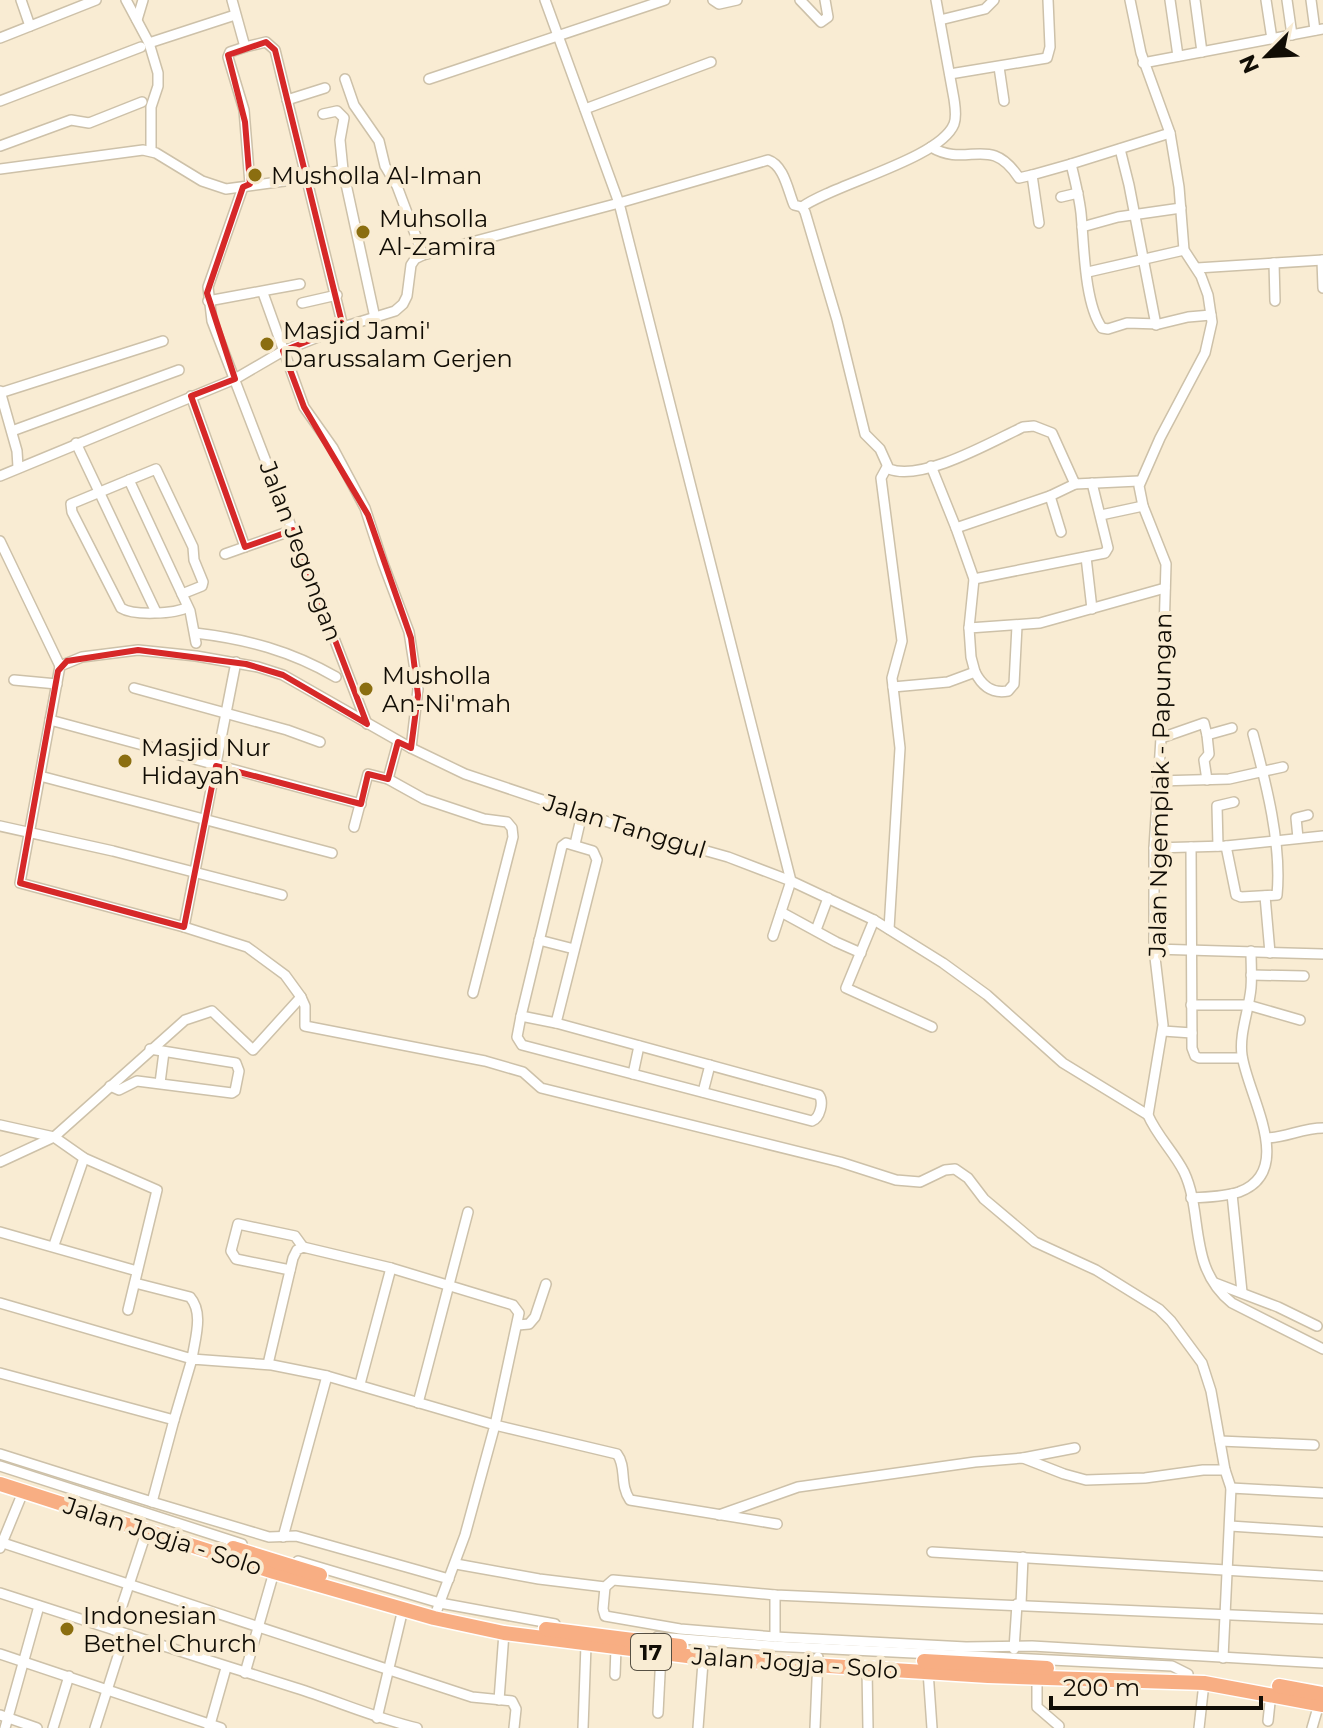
<svg xmlns="http://www.w3.org/2000/svg" width="1323" height="1728" viewBox="0 0 1323 1728" font-family="Montserrat,sans-serif">
<style>
.lines{fill:none;stroke-linecap:round;stroke-linejoin:round}
.minor-casing{stroke:#cdc1a9;stroke-width:12}
.highway-casing{stroke:#fff;stroke-width:17}
.minor{stroke:#fff;stroke-width:9}
.highway{stroke:#f8ae83;stroke-width:14}
.marked{fill:none;stroke:#d62828;stroke-width:6;stroke-linejoin:round}
.poi-dot{fill:#8b6e10;stroke:#f9ecd3;stroke-width:3}
.labels{text-anchor:middle;dominant-baseline:central;stroke-width:8;stroke-linejoin:round;paint-order:stroke}
.shield{fill:#f9ecd3;stroke:#575043;stroke-width:2}
.shield-label{font-size:22px;font-weight:bold;fill:#110d05}
.poi-label{font-size:24px;fill:#110d05;stroke:#f9ecd3;text-anchor:start}
.street-label{font-size:24px;fill:#110d05;stroke:#f9ecd3}
</style>
<rect width="100%" height="100%" fill="#f9ecd3"/>
<g class="lines">
<g class="minor-casing">
<g id="minor">
<polyline points="21,0 30,26"/>
<polyline points="126,0 149,43 158,73 158,86 151,107 151,151"/>
<polyline points="232,0 245,47 266,42 275,50 343,327"/>
<polyline points="545,0 619,203 791,881 773,936"/>
<polyline points="713,0 719,4 737,0"/>
<polyline points="800,0 821,22 828,17 825,0"/>
<path d="M1130 0 1141 53 1170 133 1179 187 1184 250 1201 276 1208 295 1212 322 1205 353 1160 438 1139 486 1143 506 1166 564 1161 738 1154 848V949L1163 1025 1148 1115C1157 1136 1174 1152 1184 1172 1204 1214 1187 1267 1232 1303L1323 1349"/>
<polyline points="1170,0 1178,56"/>
<polyline points="1195,0 1202,52"/>
<polyline points="1266,0 1272,39"/>
<polyline points="1287,0 1292,35"/>
<polyline points="1311,0 1315,30"/>
<polyline points="137,20 143,0"/>
<polyline points="940,20 985,9 994,0"/>
<polyline points="0,38 96,0"/>
<polyline points="149,43 235,15"/>
<polyline points="245,47 230,52 228,57 244,110 250,184"/>
<polyline points="1143,63 1323,29"/>
<polyline points="999,67 1004,101"/>
<polyline points="950,74 1047,58 1050,47 1048,0"/>
<polyline points="345,79 354,105 379,141 385,166 397,186 423,255"/>
<polyline points="429,79 665,0"/>
<polyline points="287,100 325,88"/>
<polyline points="0,101 141,47"/>
<polyline points="585,109 711,62"/>
<polyline points="323,114 337,111 344,118 340,140 343,170 375,318"/>
<polyline points="0,146 71,120 89,123 142,102"/>
<path d="M931 147C968 169 990 133 1019 178L1032 175"/>
<polyline points="1120,149 1129,185 1156,325"/>
<polyline points="1071,164 1170,133"/>
<polyline points="0,169 143,150 156,153 202,181 226,189 307,178 343,170"/>
<polyline points="243,187 208,287 212,321 367,724"/>
<polyline points="1061,197 1078,193"/>
<path d="M802 207C834 184 940 159 954 124 957 116 955 107 954 99L936 0"/>
<path d="M1039 223 1032 175 1071 164C1075 180 1079 196 1081 213 1084 243 1084 303 1102 328L1108 329 1127 323 1159 324 1188 317 1211 315"/>
<polyline points="1082,227 1118,217 1181,208"/>
<polyline points="1322,260 1323,288"/>
<polyline points="1274,263 1275,301"/>
<polyline points="1197,268 1323,260"/>
<polyline points="1088,272 1184,250"/>
<polyline points="263,293 304,407 333,448 365,508 383,563 409,632 418,689 411,748"/>
<polyline points="208,301 300,284"/>
<polyline points="302,303 337,295"/>
<polyline points="0,391 17,451 18,467"/>
<polyline points="0,393 163,341"/>
<polyline points="191,396 245,547"/>
<polyline points="12,431 179,370"/>
<polyline points="76,443 156,612"/>
<polyline points="931,466 956,528 1050,496 1075,484"/>
<polyline points="887,467 881,478 902,641 892,678 900,748 889,929"/>
<path d="M0 476 235 379 283 351 343 327 395 311 403 304 407 296 411 265 415 259 423 255 619 203 768 160C784 165 788 191 794 205L802 207 805 212 837 320 865 434 880 449 889 469C922 482 991 442 1023 427L1034 426 1052 433 1075 484 1139 481"/>
<polyline points="129,480 156,469 193,547 194,560 203,582 202,586 182,594"/>
<polyline points="1050,496 1061,532"/>
<polyline points="1101,515 1143,506"/>
<polyline points="956,528 974,579 969,628"/>
<polyline points="0,541 60,666"/>
<polyline points="225,554 293,530"/>
<polyline points="1086,557 1092,609"/>
<polyline points="974,579 1105,553 1108,548 1092,483"/>
<path d="M188 607C175 614 134 616 121 608L72 512 71 504 129 480 182 594 190 611 196 643"/>
<path d="M195 633C247 639 291 651 336 677"/>
<polyline points="60,666 20,883 184,927 247,947 285,975 301,997 305,1006 305,1026 485,1061 523,1072 541,1088 840,1162 896,1180 920,1182 945,1170 955,1169 968,1178 984,1199 1035,1242 1096,1270 1159,1309 1171,1321 1202,1363 1211,1391 1225,1470"/>
<polyline points="60,666 82,657 138,650 196,656 258,667 283,675 411,748 465,774 632,830 728,857 791,881 874,920 943,963 987,995 1063,1063 1148,1115"/>
<polyline points="975,672 971,657 969,628 1040,623 1165,588"/>
<polyline points="14,680 57,684"/>
<path d="M893 687 948 682 975 672C982 686 992 694 1008 691L1014 684 1017 626"/>
<polyline points="134,688 287,730 320,742"/>
<polyline points="50,720 361,804"/>
<polyline points="1161,738 1204,723 1207,735 1232,728"/>
<polyline points="40,776 332,853"/>
<polyline points="388,779 398,742"/>
<polyline points="1207,780 1204,760 1209,754 1207,735"/>
<polyline points="1158,781 1229,779 1283,767"/>
<polyline points="0,826 113,851 282,895"/>
<polyline points="354,827 368,774 388,779 424,799 484,819 507,822 512,828 513,837 473,993"/>
<polyline points="1298,838 1296,818 1308,815"/>
<polygon points="566,843 593,851 597,860 556,1023 521,1016 562,846"/>
<polyline points="575,844 582,814"/>
<polyline points="1218,846 1217,806 1234,802"/>
<path d="M1226 846 1236 895 1241 897 1277 895C1282 845 1266 783 1253 734"/>
<polyline points="1191,847 1192,1048 1195,1056 1199,1058 1242,1058"/>
<polyline points="1154,848 1226,846 1323,836"/>
<polyline points="1265,896 1270,953"/>
<polyline points="781,912 836,942 861,953"/>
<polyline points="874,920 846,988 932,1027"/>
<polyline points="184,927 236,662"/>
<polyline points="816,930 828,898"/>
<polyline points="539,940 574,949"/>
<polyline points="1154,949 1323,954"/>
<polyline points="1251,975 1304,976"/>
<polyline points="1191,1005 1248,1005 1300,1020"/>
<path d="M521 1016 517 1037 522 1045 812 1121C820 1118 824 1102 819 1095L556 1023"/>
<polyline points="1163,1031 1192,1033"/>
<polyline points="633,1074 639,1046"/>
<polyline points="160,1083 164,1052"/>
<polyline points="110,1086 119,1090 137,1081 232,1093 235,1091 239,1071 236,1063 150,1049"/>
<polyline points="703,1092 710,1065"/>
<polyline points="0,1125 54,1137 0,1162"/>
<path d="M1268 1138C1287 1137 1303 1128 1323 1128"/>
<polyline points="1232,1194 1242,1292"/>
<path d="M1191 1198C1206 1197 1224 1197 1239 1192 1297 1171 1247 1094 1242 1055 1239 1034 1249 1010 1251 988 1252 976 1251 963 1251 951"/>
<polyline points="0,1232 137,1271"/>
<polyline points="54,1245 84,1158"/>
<polyline points="290,1270 236,1259 231,1251 238,1224 295,1236 303,1247"/>
<polyline points="1215,1283 1278,1307 1317,1326"/>
<path d="M0 1303 192 1359C195 1338 204 1313 190 1297L135 1283"/>
<polyline points="128,1310 157,1190 84,1158 54,1137 185,1020 212,1011 253,1050 301,997"/>
<polyline points="518,1325 529,1324 535,1317 546,1284"/>
<path d="M268 1364 293 1258 297 1250 303 1247 391 1268 513 1305 519 1313 495 1425 617 1454C627 1467 619 1484 630 1500L777 1524"/>
<polyline points="0,1373 174,1420 192,1359 272,1365 327,1376"/>
<polyline points="360,1384 391,1268"/>
<polyline points="418,1403 468,1212"/>
<polyline points="1220,1441 1314,1445"/>
<polyline points="0,1454 152,1502 174,1420"/>
<polyline points="1023,1458 1075,1448"/>
<polyline points="0,1466 242,1544"/>
<polyline points="152,1502 269,1537 296,1536 449,1579"/>
<polyline points="719,1515 798,1487 975,1462 1023,1458 1064,1474 1086,1480 1145,1478 1203,1470 1225,1470 1231,1488"/>
<polyline points="1230,1526 1323,1532"/>
<polyline points="283,1537 327,1376 495,1425 465,1535 434,1618"/>
<polyline points="0,1542 472,1697 512,1701 516,1709 514,1728"/>
<polyline points="0,1548 23,1492"/>
<polyline points="932,1552 1323,1576"/>
<polyline points="298,1561 440,1603 555,1624"/>
<polyline points="456,1564 539,1579 605,1587 613,1580 775,1595 1323,1619"/>
<polyline points="605,1587 603,1609 605,1616 680,1629 775,1637 966,1647 1032,1646 1323,1663"/>
<path d="M0 1593C98 1625 197 1657 296 1688 337 1701 375 1718 417 1728"/>
<polyline points="775,1595 775,1637"/>
<polyline points="1021,1604 1023,1557"/>
<polyline points="114,1630 147,1530"/>
<polyline points="657,1637 773,1646 1172,1666 1188,1674"/>
<polyline points="1014,1649 1017,1604"/>
<polyline points="0,1654 221,1728"/>
<polyline points="1223,1658 1231,1488 1323,1493"/>
<polyline points="867,1669 868,1728"/>
<polyline points="928,1671 932,1728"/>
<polyline points="245,1673 274,1572"/>
<polyline points="615,1675 616,1648"/>
<polyline points="1037,1677 1037,1707 1059,1726"/>
<polyline points="499,1700 504,1633"/>
<polyline points="658,1713 661,1654"/>
<polyline points="0,1715 37,1728"/>
<polyline points="377,1718 403,1609"/>
<polyline points="1268,1721 1271,1693"/>
<polyline points="5,1728 39,1606"/>
<polyline points="53,1728 69,1676"/>
<polyline points="95,1728 125,1634"/>
<polyline points="209,1728 226,1668"/>
<polyline points="583,1728 586,1645"/>
<polyline points="698,1728 704,1649"/>
<polyline points="815,1728 818,1657"/>
<polyline points="1199,1728 1204,1683"/>
<polyline points="1312,1728 1319,1704"/>
</g>
</g>
<g class="highway-casing">
<g id="highway">
<polyline points="0,1484 274,1572 434,1618 504,1633 703,1658 988,1676 1204,1683 1323,1705"/>
<polyline points="233,1548 320,1575"/>
<polyline points="546,1629 680,1646"/>
<polyline points="924,1661 1047,1668"/>
<polyline points="1279,1686 1323,1694"/>
</g>
</g>
<use href="#minor" class="minor"/>
<use href="#highway" class="highway"/>
</g>
<path class="marked" d="M266 42 275 50 343 327 283 351 304 407 368 515 411 638 418 695 411 748 398 742 388 779 368 774 361 804 216 766 184 927 20 883 58 671 67 661 138 650 246 664 283 675 367 724 293 530 245 547 191 396 235 379 207 293 243 187 250 184 245 122 228 55Z"/>
<g class="poi-dot">
<circle cx="255" cy="175" r="8"/>
<circle cx="363" cy="232" r="8"/>
<circle cx="267" cy="344" r="8"/>
<circle cx="366" cy="689" r="8"/>
<circle cx="125" cy="761" r="8"/>
<circle cx="67" cy="1629" r="8"/>
</g>
<g class="labels">
<rect class="shield" x="631" y="1634" width="40" height="36" rx="6"/>
<g class="shield-label">
<text x="651" y="1652">17</text>
</g>
<g class="poi-label">
<text x="271" y="175">Musholla Al-Iman</text>
<text x="379" y="218">Muhsolla<tspan x="379" dy="28">Al-Zamira</tspan></text>
<text x="283" y="330">Masjid Jami'<tspan x="283" dy="28">Darussalam Gerjen</tspan></text>
<text x="382" y="675">Musholla<tspan x="382" dy="28">An-Ni'mah</tspan></text>
<text x="141" y="747">Masjid Nur<tspan x="141" dy="28">Hidayah</tspan></text>
<text x="83" y="1615">Indonesian<tspan x="83" dy="28">Bethel Church</tspan></text>
</g>
<g class="street-label">
<text transform="translate(301 551) rotate(69)">Jalan Jegongan</text>
<text transform="translate(1160 785) rotate(-89)">Jalan Ngemplak - Papungan</text>
<text transform="translate(625 826) rotate(17)">Jalan Tanggul</text>
<text transform="translate(163 1536) rotate(18)">Jalan Jogja - Solo</text>
<text transform="translate(795 1663) rotate(4)">Jalan Jogja - Solo</text>
</g>
</g>
<g transform="translate(1267 56) rotate(246)" stroke="#f9ecd3" stroke-width="6" paint-order="stroke">
<path d="M0-6L14 30L0 20L-14 30Z" fill="#110d05"/>
<text y="-12" font-size="22" font-weight="bold" text-anchor="middle" fill="#110d05">N</text>
</g>
<path d="M1051 1696v12h210v-12" fill="none" stroke="#110d05" stroke-width="4"/>
<text x="1063" y="1696" font-size="24" fill="#110d05" stroke="#f9ecd3" stroke-width="6" paint-order="stroke">200 m</text>
</svg>
